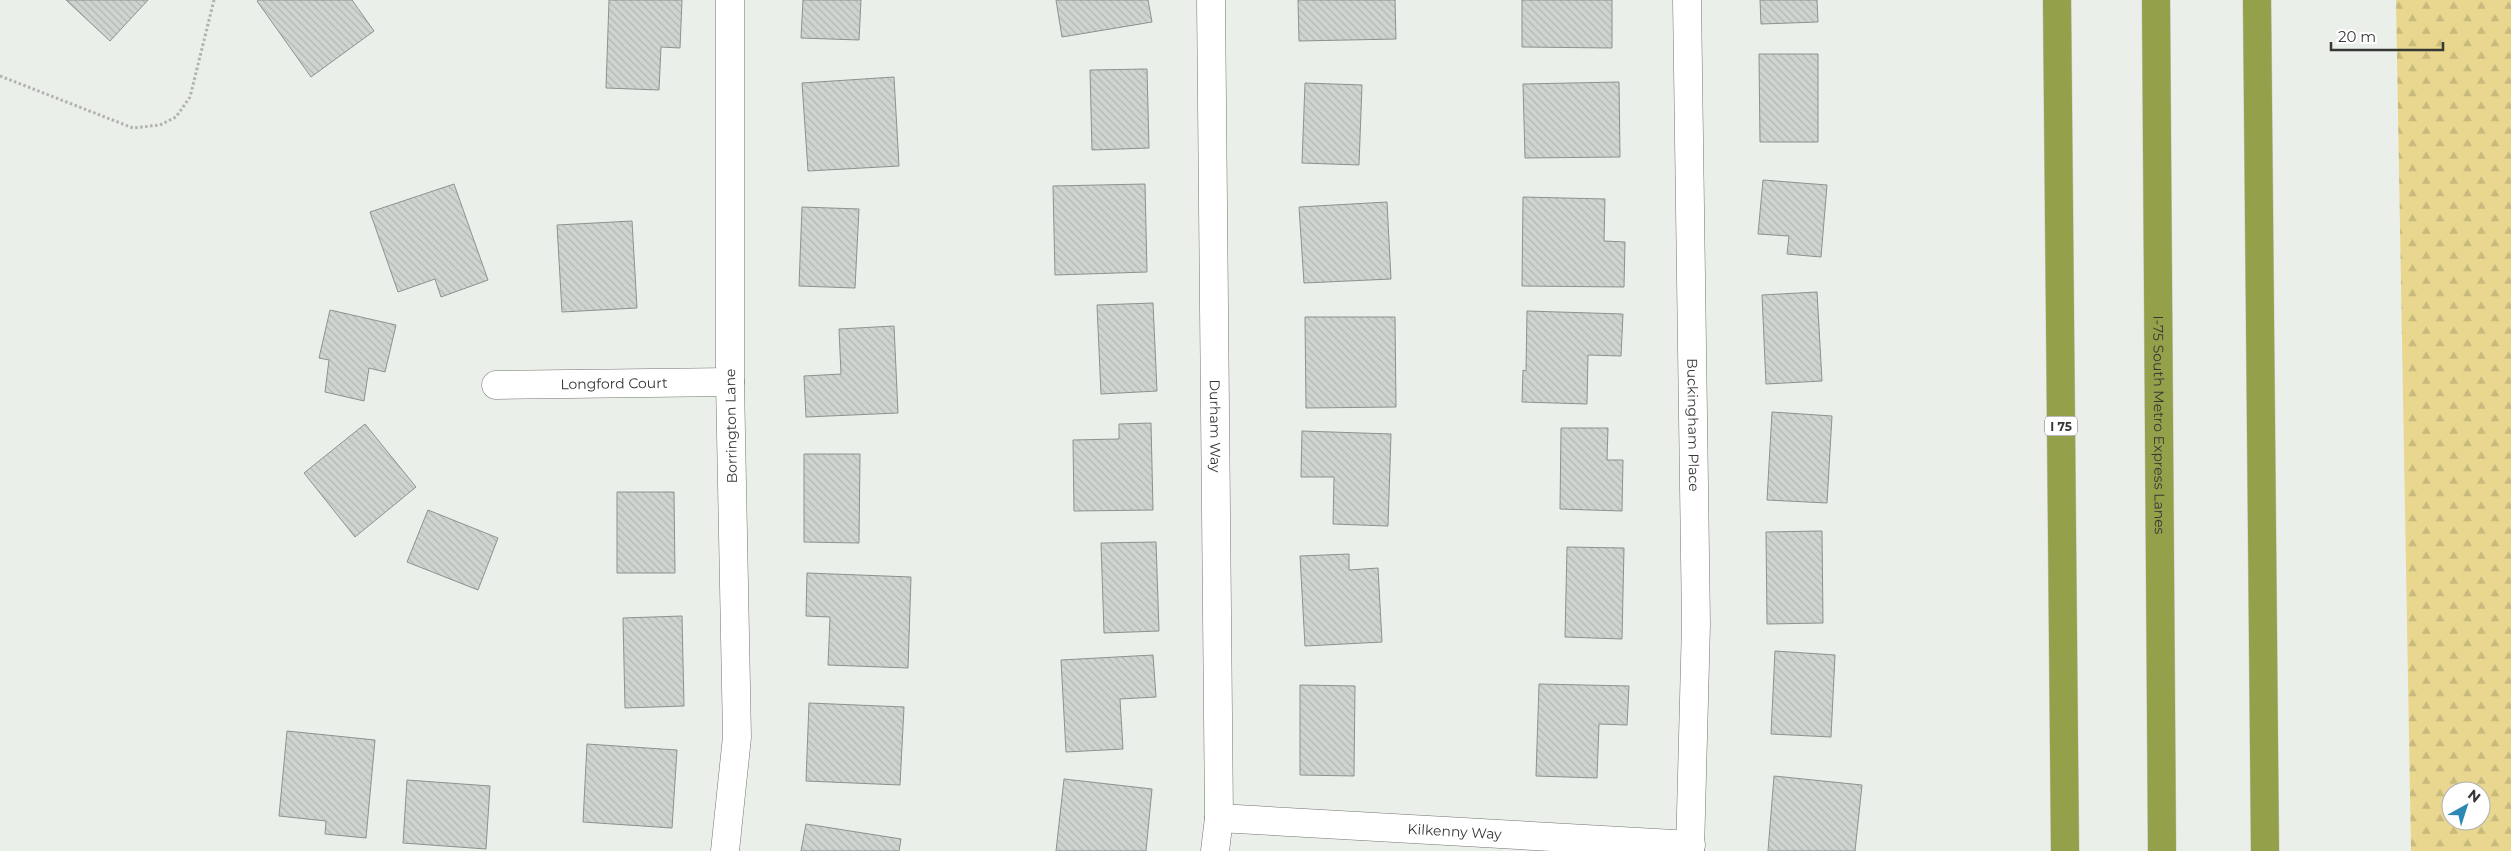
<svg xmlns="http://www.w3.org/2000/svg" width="2511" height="851" viewBox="0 0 2511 851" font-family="Montserrat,sans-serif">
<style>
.forest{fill:url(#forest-firs);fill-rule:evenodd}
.building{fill:url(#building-back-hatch);stroke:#8d928f}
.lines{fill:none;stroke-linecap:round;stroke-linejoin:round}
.minor-casing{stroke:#727570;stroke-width:29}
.motorway-casing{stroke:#cbcbcb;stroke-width:29}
.path{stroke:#afb2ae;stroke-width:3;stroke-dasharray:2.5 2.5;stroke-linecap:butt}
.minor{stroke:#fff;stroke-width:28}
.motorway{stroke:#95a04a;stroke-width:28}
.labels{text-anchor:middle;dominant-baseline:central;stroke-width:4;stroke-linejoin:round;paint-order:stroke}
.shield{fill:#fff;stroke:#737472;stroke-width:1}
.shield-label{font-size:12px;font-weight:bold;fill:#373836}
.street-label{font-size:14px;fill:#373836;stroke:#fff}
</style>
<defs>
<pattern id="forest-firs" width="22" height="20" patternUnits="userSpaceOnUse" patternTransform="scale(1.25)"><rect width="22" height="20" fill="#e9d78f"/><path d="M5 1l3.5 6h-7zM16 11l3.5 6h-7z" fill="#c8b97c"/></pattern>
<pattern id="building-back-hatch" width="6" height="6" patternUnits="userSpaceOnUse" patternTransform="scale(1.25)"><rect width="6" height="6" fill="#ced4d0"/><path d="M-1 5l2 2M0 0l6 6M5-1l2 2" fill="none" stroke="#b2b7b3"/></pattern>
</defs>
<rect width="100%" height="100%" fill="#ebefe9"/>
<path class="forest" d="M2396 0H2511V851H2411ZM2451 791H2481V821H2451Z"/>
<g class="building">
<polygon points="66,0 148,0 110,41"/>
<polygon points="259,0 352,0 374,31 311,77 257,1"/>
<polygon points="609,0 682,0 680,48 661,47 659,90 606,88"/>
<polygon points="803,0 861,0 859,40 801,38"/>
<polygon points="1056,0 1148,0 1152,22 1062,37"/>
<polygon points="1298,0 1395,0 1396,39 1299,41"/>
<polygon points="1522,0 1612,0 1612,48 1522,47"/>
<polygon points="1760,0 1817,0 1818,22 1761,24"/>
<polygon points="1759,54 1818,54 1818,142 1760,142"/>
<polygon points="1147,69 1149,148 1092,150 1090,70"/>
<polygon points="894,77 899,166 808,171 802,83"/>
<polygon points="1619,82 1620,157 1525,158 1523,84"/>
<polygon points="1305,83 1362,85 1359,165 1302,163"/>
<polygon points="1763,180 1827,185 1821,257 1787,254 1789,236 1758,234"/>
<polygon points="454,184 488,280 441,297 435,279 398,292 370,212"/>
<polygon points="1145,184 1147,272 1055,275 1053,186"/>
<polygon points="1523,197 1605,199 1604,241 1625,242 1624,287 1522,286"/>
<polygon points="1387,202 1391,279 1304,283 1299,207"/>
<polygon points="802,207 859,209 855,288 799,286"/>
<polygon points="632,221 637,308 562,312 557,225"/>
<polygon points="1817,292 1822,381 1766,384 1762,295"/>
<polygon points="1153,303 1157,391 1101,394 1097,305"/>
<polygon points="330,310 396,325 385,372 369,368 364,401 325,392 329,360 319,358"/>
<polygon points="1527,311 1623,314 1621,356 1588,355 1587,404 1522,402 1523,370 1526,371"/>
<polygon points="1305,317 1395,317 1396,407 1306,408"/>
<polygon points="894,326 898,413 806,417 804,376 841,374 839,329"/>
<polygon points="1772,412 1832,416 1827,503 1767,500"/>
<polygon points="1151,423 1153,510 1074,511 1073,440 1119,439 1119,424"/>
<polygon points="365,424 416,487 355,537 304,473"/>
<polygon points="1561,428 1608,428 1607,460 1623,460 1622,511 1560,509"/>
<polygon points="1302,431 1391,434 1388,526 1333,524 1334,477 1301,477"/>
<polygon points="804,454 860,454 859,543 804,542"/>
<polygon points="617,492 674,492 675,573 617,573"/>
<polygon points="428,510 498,538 478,590 407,562"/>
<polygon points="1822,531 1823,623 1767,624 1766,532"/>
<polygon points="1156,542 1159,631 1104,633 1101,543"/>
<polygon points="1567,547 1624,548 1622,639 1565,637"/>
<polygon points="1349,554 1349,570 1378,568 1382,642 1305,646 1300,556"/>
<polygon points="807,573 911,577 908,668 828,665 830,617 806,616"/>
<polygon points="682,616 684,706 625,708 623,618"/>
<polygon points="1775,651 1835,655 1831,737 1771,734"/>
<polygon points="1153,655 1156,697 1120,699 1123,749 1066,752 1061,660"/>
<polygon points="1539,684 1629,686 1627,725 1599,724 1597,778 1536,776"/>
<polygon points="1300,685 1355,686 1354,776 1300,775"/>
<polygon points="809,703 904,707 900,785 806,781"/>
<polygon points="287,731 375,740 366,838 325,834 326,821 279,816"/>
<polygon points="587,744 677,750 672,828 583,822"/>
<polygon points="1774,776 1862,785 1855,851 1768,851"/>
<polygon points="1064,779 1152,789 1146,851 1056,851"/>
<polygon points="407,780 490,786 486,849 403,843"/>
<polygon points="806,824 901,839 899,851 801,851"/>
</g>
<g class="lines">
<g class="minor-casing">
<g id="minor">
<path id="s1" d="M1211 0 1219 818 1215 851"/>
<path id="s2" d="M1687 0 1696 624 1690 851"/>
<path id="s3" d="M496 385 730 382"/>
<path id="s4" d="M1219 818 1691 845"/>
<polyline points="725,851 737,737 730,382 730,0"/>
</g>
</g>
<g class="motorway-casing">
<g id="motorway">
<polyline points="2057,0 2065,851"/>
<path id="s5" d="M2156 0 2162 851"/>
<polyline points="2257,0 2265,851"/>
</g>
</g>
<polyline class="path" points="0,76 133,128 160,125 176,117 190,97 214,0"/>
<use href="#minor" class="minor"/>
<use href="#motorway" class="motorway"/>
</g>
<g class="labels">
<rect class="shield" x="2045" y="416.5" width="32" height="19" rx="4"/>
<g class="shield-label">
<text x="2061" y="426">I 75</text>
</g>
<g class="street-label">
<text stroke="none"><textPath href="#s3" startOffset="118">Longford Court</textPath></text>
<text transform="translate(731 426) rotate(-91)">Borrington Lane</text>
<text stroke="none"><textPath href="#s1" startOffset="426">Durham Way</textPath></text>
<text stroke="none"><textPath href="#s2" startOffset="425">Buckingham Place</textPath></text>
<text stroke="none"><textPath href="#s5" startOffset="425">I-75 South Metro Express Lanes</textPath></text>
<text stroke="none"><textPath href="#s4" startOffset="236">Kilkenny Way</textPath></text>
</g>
</g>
<g transform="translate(2466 806) rotate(39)"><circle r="24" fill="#ffffff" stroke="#afafaf"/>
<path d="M0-4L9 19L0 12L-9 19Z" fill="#2b87b4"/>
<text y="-8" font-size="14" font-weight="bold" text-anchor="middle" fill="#373836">N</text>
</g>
<path d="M2331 42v8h112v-8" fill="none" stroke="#373836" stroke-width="2.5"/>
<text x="2338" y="42" font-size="15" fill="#373836" stroke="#ffffff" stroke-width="4" paint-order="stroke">20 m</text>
</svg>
